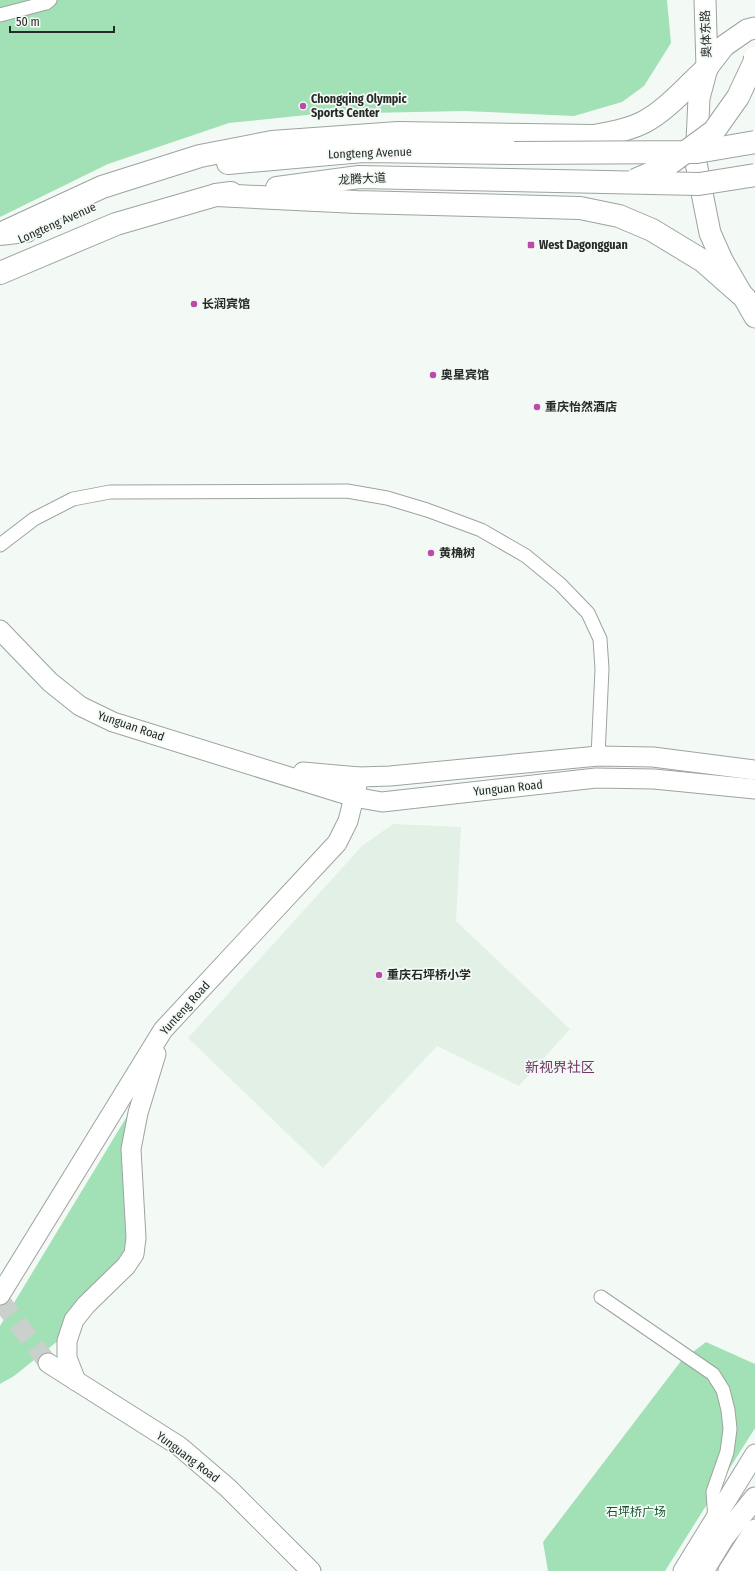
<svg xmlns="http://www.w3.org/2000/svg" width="755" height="1571" viewBox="0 0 755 1571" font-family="'Fira Sans Condensed','Noto Sans SC',sans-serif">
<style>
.built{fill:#e2f0e6}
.green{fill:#a1e1b5}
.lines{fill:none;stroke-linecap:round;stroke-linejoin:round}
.secondary-tunnel{stroke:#cad0cc;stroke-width:19;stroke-dasharray:19 10;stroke-linecap:butt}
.street-casing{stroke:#9da39e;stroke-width:15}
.secondary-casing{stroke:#9da39e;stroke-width:21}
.primary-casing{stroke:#9da39e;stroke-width:23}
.highway-casing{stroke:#9da39e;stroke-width:24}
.street{stroke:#fff;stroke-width:13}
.secondary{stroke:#fff;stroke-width:19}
.primary{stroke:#fff;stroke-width:21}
.highway{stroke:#fff;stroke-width:22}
.highway-bridge-casing{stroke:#9da39e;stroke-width:24;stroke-linecap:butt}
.highway-bridge{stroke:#fff;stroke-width:22}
.poi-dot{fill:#ba4ba9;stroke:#f3faf5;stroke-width:1.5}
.labels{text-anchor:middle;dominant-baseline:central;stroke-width:3.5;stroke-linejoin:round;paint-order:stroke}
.street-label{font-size:12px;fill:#272a28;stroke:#f3faf5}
.poi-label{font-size:12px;font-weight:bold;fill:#272a28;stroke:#f3faf5;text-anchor:start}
.park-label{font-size:12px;fill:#175230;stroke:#f3faf5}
.quarter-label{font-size:14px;fill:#6e3765;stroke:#f3faf5}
</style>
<rect width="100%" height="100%" fill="#f3faf5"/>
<polygon class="built" points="393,824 461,827 456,921 570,1029 519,1086 437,1046 323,1168 188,1038 362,846"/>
<g class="green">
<polygon points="0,0 667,0 671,43 644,86 622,102 574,116 465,111 316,114 229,123 108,164 0,217"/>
<polygon points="132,1108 126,1249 119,1261 59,1340 14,1376 0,1384 0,1326"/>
<polygon points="706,1342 755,1364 755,1428 665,1571 548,1571 543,1542 681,1361"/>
</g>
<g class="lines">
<polyline class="secondary-tunnel" points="0,1300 48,1363"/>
<g class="street-casing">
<g id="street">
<polyline points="0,15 46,3 50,0"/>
<polyline points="5,238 29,235"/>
<polyline points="0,545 34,519 73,499 110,492 347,491 387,498 427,510 481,530 526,556 560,584 588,613 600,639 602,669 598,756"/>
<polyline points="601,1297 713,1374 723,1390 728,1410 730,1429 727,1452 713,1492 715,1520"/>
</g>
</g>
<g class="secondary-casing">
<g id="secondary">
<polyline points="0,630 50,682 80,706 113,722 354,797 382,802 596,778 654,779 755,789"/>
<polyline points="303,772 359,777 390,776 598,756 653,757 755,770"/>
<polyline points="0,1295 163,1030 337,843 348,821 359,777"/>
<polyline points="48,1363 179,1446 228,1488 311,1571"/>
<polyline points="76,1381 67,1358 67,1341 74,1320 86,1305 126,1266 134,1254 136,1238 131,1149 138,1113 156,1054"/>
<polyline points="683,1571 755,1454"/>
<polyline points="746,1571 755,1555"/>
</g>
</g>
<g class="primary-casing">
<g id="primary">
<polyline points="705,0 707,68"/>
<polyline points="755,28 747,30 724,46 707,68 699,98 696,163 710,233 722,260 755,317"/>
<polyline points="703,1571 723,1538 755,1498"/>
<polyline points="729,1571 755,1530"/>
</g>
</g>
<g class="highway-casing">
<g id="highway">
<polyline points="228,163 363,151 514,153"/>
<polyline points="277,188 359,177 509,180"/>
<polyline points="216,195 357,202 580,208 619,216 652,230 703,261 745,298"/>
<path d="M0 234 102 187 200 156 272 142 398 133 594 136C611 133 628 130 644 122 667 110 688 85 707 68"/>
<polyline points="0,273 116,224 216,195 231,193"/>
</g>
</g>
<use href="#street" class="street"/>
<use href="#secondary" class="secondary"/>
<use href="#primary" class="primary"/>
<use href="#highway" class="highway"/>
<g class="highway-bridge-casing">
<g id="highway-bridge">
<polyline points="514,153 697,152 755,142"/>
<polyline points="509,180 699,184 755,175"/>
<polyline points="635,180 665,167 714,131 738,97 754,63 755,58"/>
</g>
</g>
<use href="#highway-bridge" class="highway-bridge"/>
</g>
<g class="poi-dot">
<circle cx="303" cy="106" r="4"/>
<rect x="527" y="241" width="8" height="8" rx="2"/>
<circle cx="194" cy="304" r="4"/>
<circle cx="433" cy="375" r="4"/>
<circle cx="537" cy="407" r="4"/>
<circle cx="431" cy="553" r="4"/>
<circle cx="379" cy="975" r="4"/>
</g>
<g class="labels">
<g class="street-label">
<text transform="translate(706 34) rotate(-92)">奥体东路</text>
<text transform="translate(370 153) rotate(-2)">Longteng Avenue</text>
<text transform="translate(362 179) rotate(-3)">龙腾大道</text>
<text transform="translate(57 223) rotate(-24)">Longteng Avenue</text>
<text transform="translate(131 726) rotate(19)">Yunguan Road</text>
<text transform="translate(508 788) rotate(-6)">Yunguan Road</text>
<text transform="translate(185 1008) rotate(-48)">Yunteng Road</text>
<text transform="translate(188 1457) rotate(37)">Yunguang Road</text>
</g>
<g class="poi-label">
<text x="311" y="99">Chongqing Olympic<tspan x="311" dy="14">Sports Center</tspan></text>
<text x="539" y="245">West Dagongguan</text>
<text x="202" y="304">长润宾馆</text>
<text x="441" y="375">奥星宾馆</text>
<text x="545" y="407">重庆怡然酒店</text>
<text x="439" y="553">黄桷树</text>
<text x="387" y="975">重庆石坪桥小学</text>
</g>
<g class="park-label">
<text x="636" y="1512">石坪桥广场</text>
</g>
<g class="quarter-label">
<text x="560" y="1067">新视界社区</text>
</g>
</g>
<path d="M10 26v6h104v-6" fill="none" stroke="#272a28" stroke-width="2"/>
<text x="16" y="26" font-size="12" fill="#272a28" stroke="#f3faf5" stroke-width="3" paint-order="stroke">50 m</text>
</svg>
